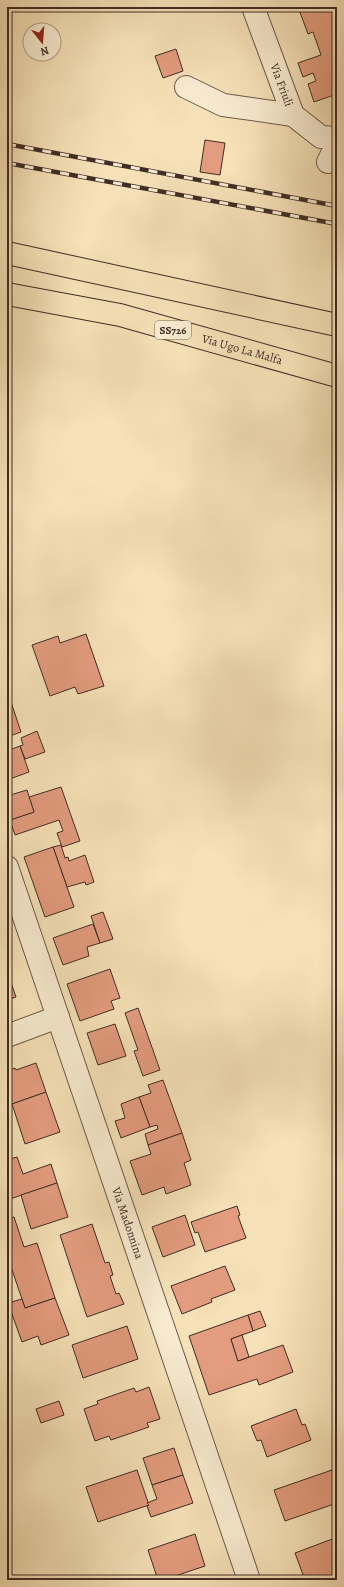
<svg xmlns="http://www.w3.org/2000/svg" width="344" height="1587" viewBox="0 0 344 1587" font-family="Alegreya,serif">
<style>
.building{fill:#e39c7f;stroke:#412d25}
.lines{fill:none;stroke-linecap:round;stroke-linejoin:round}
.street-casing{stroke:#6e5a4a;stroke-width:24}
.highway-casing{stroke:#412d25;stroke-width:24}
.street{stroke:#f9ecd1;stroke-width:22}
.highway{stroke:#f6e1b8;stroke-width:22}
.rail-casing{stroke:#412d25;stroke-width:4.5}
.rail{stroke:#f9ecd1;stroke-width:3;stroke-dasharray:9;stroke-linecap:butt}
.labels{text-anchor:middle;dominant-baseline:central;stroke-width:3;stroke-linejoin:round;paint-order:stroke}
.shield{fill:#f9ecd1;stroke:#786659;stroke-width:1}
.shield-label{font-size:11px;font-weight:bold;fill:#412d25}
.street-label{font-size:12px;fill:#412d25;stroke:#f9ecd1}
</style>
<rect width="100%" height="100%" fill="#f6e1b8"/>
<filter id="stains"><feTurbulence type="fractalNoise" baseFrequency=".005" numOctaves="4"/><feColorMatrix values="0 0 0 0 .2 0 0 0 0 .09 0 0 0 0 .02 0 0 0 .5 -.17"/></filter>
<radialGradient id="worn" r=".72"><stop offset=".6" stop-color="#630" stop-opacity="0"/><stop offset="1" stop-color="#630" stop-opacity=".3"/></radialGradient>
<g class="building">
<polygon points="298,7 337,7 337,94 314,102 308,84 316,81 313,73 303,77 298,63 321,55 313,32 308,34"/>
<polygon points="176,49 183,71 163,78 155,56"/>
<polygon points="205,140 225,143 220,175 200,172"/>
<polygon points="86,634 104,686 78,694 75,687 50,696 32,645 58,636 60,643"/>
<polygon points="7,690 21,732 7,737"/>
<polygon points="37,731 45,752 25,759 20,746 23,745 21,738"/>
<polygon points="20,746 29,772 7,780 7,751"/>
<polygon points="61,787 80,841 62,847 57,833 63,831 59,820 15,835 10,820 34,812 29,797"/>
<polygon points="27,790 34,812 10,820 7,812 7,796"/>
<polygon points="61,845 65,858 68,857 69,861 85,855 94,882 86,885 85,882 67,887 53,847"/>
<polygon points="53,847 74,907 45,917 24,857"/>
<polygon points="103,912 113,939 100,943 91,916"/>
<polygon points="93,924 100,943 87,947 89,956 63,965 53,938"/>
<polygon points="110,969 120,998 111,1001 114,1009 80,1021 67,984"/>
<polygon points="7,971 16,997 7,1000"/>
<polygon points="138,1008 160,1070 143,1076 134,1051 138,1050 125,1013"/>
<polygon points="115,1024 126,1056 98,1065 87,1033"/>
<polygon points="36,1063 46,1092 12,1104 7,1092 7,1071 15,1068 16,1070"/>
<polygon points="163,1080 182,1133 148,1145 145,1134 158,1129 157,1125 150,1127 139,1097 151,1093 148,1085"/>
<polygon points="46,1092 60,1132 25,1144 12,1104"/>
<polygon points="139,1097 150,1127 121,1138 115,1121 125,1118 121,1104"/>
<polygon points="182,1133 191,1160 184,1163 191,1185 166,1194 164,1187 142,1195 130,1161 151,1154 148,1145"/>
<polygon points="17,1157 23,1174 51,1164 57,1183 10,1199 10,1201 7,1202 7,1160"/>
<polygon points="57,1183 68,1217 31,1229 21,1195"/>
<polygon points="237,1206 240,1215 238,1216 246,1238 205,1252 198,1232 195,1233 191,1222"/>
<polygon points="7,1207 11,1218 14,1217 24,1247 37,1243 55,1298 25,1308 7,1255"/>
<polygon points="185,1215 195,1245 163,1257 152,1227"/>
<polygon points="92,1224 105,1263 109,1262 113,1275 110,1276 116,1294 119,1293 124,1304 87,1317 60,1235"/>
<polygon points="225,1266 235,1290 211,1299 212,1302 182,1314 171,1286"/>
<polygon points="55,1298 69,1335 41,1345 38,1336 22,1342 8,1303 22,1299 25,1308"/>
<polygon points="260,1311 266,1326 253,1331 248,1315"/>
<polygon points="248,1315 253,1331 231,1339 238,1361 283,1345 293,1372 259,1385 257,1379 209,1395 189,1336"/>
<polygon points="127,1326 138,1359 83,1378 72,1345"/>
<polygon points="242,1335 249,1357 238,1361 231,1339"/>
<polygon points="149,1387 160,1419 147,1423 149,1427 111,1440 109,1436 95,1441 84,1409 98,1404 97,1401 134,1388 136,1392"/>
<polygon points="59,1401 64,1415 41,1423 36,1409"/>
<polygon points="296,1409 302,1425 305,1424 311,1440 267,1457 261,1440 257,1441 251,1426"/>
<polygon points="174,1448 183,1475 152,1485 143,1458"/>
<polygon points="137,1470 149,1505 98,1522 86,1487"/>
<polygon points="332,1470 336,1481 337,1481 337,1503 285,1521 274,1490"/>
<polygon points="183,1475 193,1503 151,1517 147,1506 149,1505 147,1503 157,1499 152,1485"/>
<polygon points="195,1534 205,1566 163,1580 158,1580 148,1550"/>
<polygon points="335,1538 337,1543 337,1575 324,1580 305,1580 295,1553"/>
</g>
<g class="lines">
<g class="street-casing">
<g id="street">
<path id="s1" d="M253 7 293 115 321 137 337 138"/>
<polyline points="186,87 223,105 293,115"/>
<polyline points="328,162 337,144"/>
<path id="s2" d="M7 867 249 1580"/>
<polyline points="7,1036 58,1017"/>
</g>
</g>
<g class="highway-casing">
<g id="highway">
<polyline points="7,253 337,325"/>
<path id="s3" d="M7 294 120 315 337 376"/>
</g>
</g>
<use href="#street" class="street"/>
<use href="#highway" class="highway"/>
<g class="rail-casing">
<g id="rail">
<polyline points="7,144 337,206"/>
<polyline points="7,163 337,224"/>
</g>
</g>
<use href="#rail" class="rail"/>
</g>
<g class="labels">
<rect class="shield" x="155" y="321" width="36" height="18" rx="3"/>
<g class="shield-label">
<text x="173" y="330">SS726</text>
</g>
<g class="street-label">
<text stroke="none"><textPath href="#s1" startOffset="83">Via Friuli</textPath></text>
<text stroke="none"><textPath href="#s3" startOffset="242">Via Ugo La Malfa</textPath></text>
<text stroke="none"><textPath href="#s2" startOffset="376">Via Madonnina</textPath></text>
</g>
</g>
<rect width="344" height="1587" fill="none" stroke="#f6e1b8" stroke-width="24"/>
<rect x="8" y="8" width="328" height="1571" fill="none" stroke="#412d25" stroke-width="2"/>
<rect x="12" y="12" width="320" height="1563" fill="none" stroke="#412d25"/>
<g transform="translate(42 42) rotate(163)"><circle r="19" fill="#f9ecd1" stroke="#afa08c"/>
<path d="M0-3L7 15L0 10L-7 15Z" fill="#8f2418"/>
<text y="-6" font-size="11" font-weight="bold" text-anchor="middle" fill="#412d25">N</text>
</g>
<rect width="100%" height="100%" filter="url(#stains)"/>
<rect width="100%" height="100%" fill="url(#worn)"/>
</svg>
